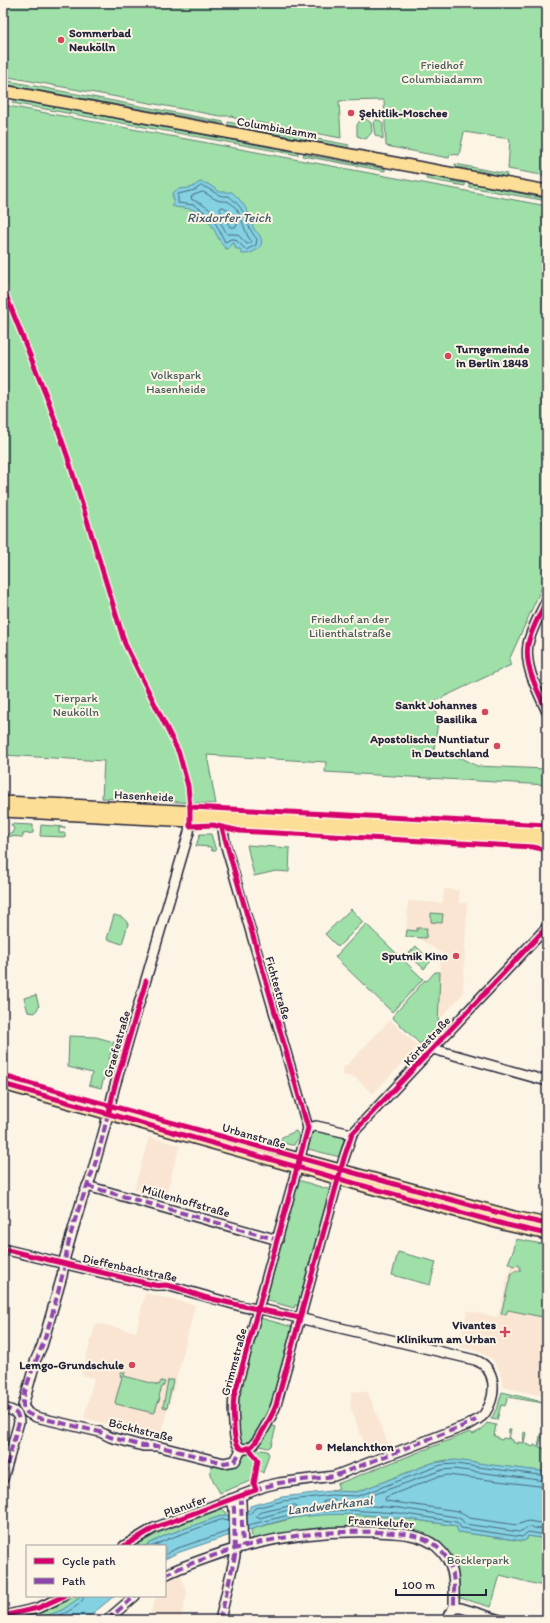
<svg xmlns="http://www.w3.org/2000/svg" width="550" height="1623" viewBox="0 0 550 1623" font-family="Itim,sans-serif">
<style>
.built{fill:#f9e5d2}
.green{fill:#9fdfa8;stroke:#608072}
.water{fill:#83d1e1;stroke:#5c8b9f}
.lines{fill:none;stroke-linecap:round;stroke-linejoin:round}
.shore{stroke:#49687d;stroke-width:1}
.minor-casing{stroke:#22223b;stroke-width:12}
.major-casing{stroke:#22223b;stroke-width:14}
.minor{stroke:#fcf5e5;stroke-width:9}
.major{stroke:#fcde96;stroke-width:11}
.quiet{stroke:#8e44ad;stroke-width:4;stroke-dasharray:8 4;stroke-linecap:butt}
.cycleway-casing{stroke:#fcf5e5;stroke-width:8}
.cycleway{stroke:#d6006c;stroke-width:5}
.poi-dot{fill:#d1495b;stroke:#fcf5e5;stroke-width:1.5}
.labels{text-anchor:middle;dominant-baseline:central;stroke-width:4;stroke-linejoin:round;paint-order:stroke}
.poi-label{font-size:12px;font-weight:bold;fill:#22223b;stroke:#fcf5e5;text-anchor:end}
.park-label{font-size:12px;fill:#485b5c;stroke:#fcf5e5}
.street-label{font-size:12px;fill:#22223b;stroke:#fcf5e5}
.water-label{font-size:13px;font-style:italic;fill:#3f576d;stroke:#fcf5e5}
</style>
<rect width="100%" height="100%" fill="#fcf5e5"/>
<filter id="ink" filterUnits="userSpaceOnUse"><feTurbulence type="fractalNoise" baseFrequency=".025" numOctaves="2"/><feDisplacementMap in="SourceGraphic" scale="8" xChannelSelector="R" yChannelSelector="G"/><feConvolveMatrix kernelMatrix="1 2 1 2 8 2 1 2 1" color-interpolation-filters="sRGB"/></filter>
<g filter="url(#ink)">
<g class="built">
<polygon points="444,889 459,890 459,903 467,903 463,994 438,1021 441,953 418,938 406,937 408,901 443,903"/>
<polygon points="390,1020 418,1046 373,1094 356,1078 342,1075 344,1066 346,1066"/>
<polygon points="149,1137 180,1145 165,1198 134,1189"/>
<polygon points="518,1239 547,1245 547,1397 503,1387 500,1372 493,1360 480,1352 459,1347 467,1311 498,1317"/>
<polygon points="145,1293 195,1305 182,1358 160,1437 84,1418 94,1378 81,1375 96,1323 136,1332"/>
<polygon points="352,1391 368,1392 388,1444 373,1449 371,1447 366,1449 350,1406"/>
<polygon points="180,1574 187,1593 181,1618 186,1620 149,1620 156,1596 165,1596 165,1582"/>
</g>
<g class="green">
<polygon points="3,3 547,3 547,176 508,169 510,139 464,132 459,155 450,154 449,158 386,146 384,100 339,101 341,138 234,118 232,116 220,116 3,76"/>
<polygon points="3,80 224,122 222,125 219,123 3,84"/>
<polygon points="13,99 294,152 298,151 298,155 12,103"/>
<polygon points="3,105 547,206 547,576 509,660 511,665 435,701 438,722 433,756 462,758 477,766 547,769 547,785 325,772 326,762 207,755 216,804 102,798 104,761 3,755"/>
<polygon points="363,116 371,123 372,132 366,139 357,136 357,125"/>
<polygon points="375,120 379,120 383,123 383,139 375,135 373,123"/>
<polygon points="228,122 349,145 347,148 228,125"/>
<polygon points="304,153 308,155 381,168 385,168 385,171 303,156"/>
<polygon points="455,164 507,174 506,177 476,170 474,172 468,171 466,168 456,168"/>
<polygon points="427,175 460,183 465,182 465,186 426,179"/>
<polygon points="470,183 547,199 547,201 469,187"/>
<polygon points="11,824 33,825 33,833 23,834 23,837 3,836 3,833 8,835 12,833 14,829"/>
<polygon points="41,825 65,827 65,828 59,828 59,833 65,833 65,837 40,836"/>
<polygon points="200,834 211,834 216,851 212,851 211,847 196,846"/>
<polygon points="247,845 290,848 289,872 276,871 254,876"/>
<polygon points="351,909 363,922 338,947 325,934"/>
<polygon points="431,913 443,914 442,923 431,922"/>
<path d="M114 915C121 917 123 916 128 924L122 944 107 939Z"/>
<polygon points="366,924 423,979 392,1012 335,957"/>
<polygon points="417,928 427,928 426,938 406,937 407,930 417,931"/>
<polygon points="416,946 431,961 424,969 408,954"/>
<polygon points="435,972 440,972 438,1026 420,1044 392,1017 425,980 427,981"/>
<polygon points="36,995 39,1006 35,1013 28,1012 24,998"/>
<polygon points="69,1036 96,1037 114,1042 101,1088 89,1085 92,1073 68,1067"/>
<polygon points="315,1130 342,1135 344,1140 340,1157 308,1149 312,1134"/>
<polygon points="296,1131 299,1136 294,1145 291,1145 280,1142 282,1137"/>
<polygon points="298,1180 331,1190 299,1306 295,1305 294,1308 265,1300"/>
<polygon points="516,1239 547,1245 547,1318 508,1310 506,1314 501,1314 511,1274 515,1271 521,1270 519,1265 513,1266 508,1263 514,1249"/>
<polygon points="398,1252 436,1262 430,1285 392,1275"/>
<polygon points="260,1318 293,1327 270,1409 250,1443 247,1445 242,1445 238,1442 237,1401"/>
<polygon points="121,1372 125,1372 124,1376 159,1385 161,1381 165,1382 163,1387 162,1387 159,1396 160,1399 158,1400 160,1400 158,1402 155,1412 153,1413 116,1404 115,1402 122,1377 120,1376"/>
<polygon points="168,1380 173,1380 167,1408 163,1407"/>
<polygon points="502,1392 547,1403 547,1406 543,1403 508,1397 505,1406 501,1405 497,1420 491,1419 498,1406"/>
<polygon points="487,1423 496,1425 494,1436 498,1437 498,1439 502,1440 503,1438 508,1439 509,1429 511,1429 509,1439 513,1440 513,1442 518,1444 518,1442 523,1443 524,1432 526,1433 524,1443 533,1447 534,1445 538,1446 540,1436 542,1436 539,1447 547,1449 547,1472 447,1460 432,1463 357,1492 331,1491 339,1488 337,1484 470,1432 473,1434 481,1430"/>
<polygon points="271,1425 276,1427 271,1446 268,1448 260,1446 260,1444"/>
<path d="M256 1449 267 1451 269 1454 263 1473 259 1470C261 1461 261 1458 254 1451Z"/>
<path d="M248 1454H250L256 1461 253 1480 220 1493C215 1484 209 1476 211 1466 229 1465 232 1475 245 1455Z"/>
<polygon points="222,1509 226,1512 226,1516 224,1515 166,1535 145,1546 134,1546 161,1532"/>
<path d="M324 1514C368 1513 412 1519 456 1526L459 1532 523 1541 527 1539 528 1536 547 1539V1587L500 1575 491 1607 457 1597 439 1544 356 1527 307 1530 306 1532 302 1533 301 1531 271 1535 252 1541 251 1529 298 1517Z"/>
<path d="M75 1596H82C58 1616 42 1620 11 1620 34 1615 55 1609 75 1596Z"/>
</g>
<g class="water">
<path d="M201 182 208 184 220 192H232C240 199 246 207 250 217 252 221 252 226 254 229 256 232 259 234 260 236 267 248 250 255 242 254L240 249H236L234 243H232L228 249 225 248C213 234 214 218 194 210 187 207 179 209 172 206L174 201 172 194C178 186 185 190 193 187 196 185 197 183 201 182Z"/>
<path d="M455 1460 547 1472V1539L528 1536 526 1540 523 1541 458 1532 456 1526C404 1518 353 1510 300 1517 283 1519 266 1525 249 1530L248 1529 177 1553 165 1559V1546H145L166 1535 224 1515C232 1516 245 1513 250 1509V1506L282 1497 331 1491 357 1492 432 1463Z"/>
<polygon points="82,1596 114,1596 85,1620 36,1620 62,1610"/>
</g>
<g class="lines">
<g class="shore">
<path d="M201 186C213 188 216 198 229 196 236 202 242 208 245 216 249 225 250 232 257 239L256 245 246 250 235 239H231L225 242 214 220 205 212 194 205 178 203V194L195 190Z"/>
<path d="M203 192C208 194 212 198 217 200 221 202 226 200 229 202 243 210 242 230 251 241V243L247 244 237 234H227C216 214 213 209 191 199L192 196Z"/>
<path d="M222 207C230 208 235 218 237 225L236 227H230L220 210Z"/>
<polyline points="547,1481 454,1469 442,1470 356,1501 355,1503 357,1505 400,1508 456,1517 461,1519 465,1524 519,1532 529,1527 547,1530"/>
<polyline points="547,1487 448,1475 437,1477 386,1497 385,1499 386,1501 458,1511 469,1518 517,1525 528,1521 547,1524"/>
<polygon points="332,1500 342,1501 343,1503 341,1505 322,1504 323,1502"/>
<polygon points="295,1505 297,1506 296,1508 259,1518 256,1517 259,1513"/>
<polyline points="247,1515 251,1513 255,1508 283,1501 331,1495 358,1496 441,1465 455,1464 547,1476"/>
<polyline points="248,1525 298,1513 346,1510 399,1513 456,1522 458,1523 461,1528 522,1537 528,1532 547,1535"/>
<polyline points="153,1546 168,1539 223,1519 229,1520"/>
<polyline points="165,1555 175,1549 223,1533 229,1530"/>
<path d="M49 1620C58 1616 83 1607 84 1596"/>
</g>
<g class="minor-casing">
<g id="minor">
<path d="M547 599C541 613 531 629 528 644 524 667 538 691 547 712"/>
<polyline points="191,815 189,832 114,1089 105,1127 91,1177 82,1199 65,1257 62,1276 42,1346 36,1359 23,1406 28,1413 36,1417 100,1432 110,1437 143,1446 157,1446 224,1463 235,1461 242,1448"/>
<path d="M222 822 225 843 308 1128 234 1396C233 1405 233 1414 234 1424 234 1433 235 1458 252 1446 258 1441 273 1414 276 1405L344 1158 352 1134 547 927"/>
<polyline points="433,1049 547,1081"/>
<polyline points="308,1128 316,1126 352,1134"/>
<polyline points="87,1186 278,1240"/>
<path d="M3 1249 154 1285H166L244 1307 265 1310 475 1360C497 1368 497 1395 485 1413 482 1418 475 1421 470 1424L334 1476 279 1483 266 1486 154 1528 124 1546"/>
<path d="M3 1408C12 1410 19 1412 19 1422L3 1479"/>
<polyline points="240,1496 241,1502 243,1547"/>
<path d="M165 1575C178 1568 193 1563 207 1558 262 1538 318 1530 376 1532 397 1533 421 1533 437 1547 457 1565 454 1584 454 1608"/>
<polyline points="454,1608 461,1608 500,1620"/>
<polyline points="3,1616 38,1608 64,1596"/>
<polyline points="107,1620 135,1596"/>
<polyline points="220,1620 235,1556 234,1508 231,1499"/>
<polyline points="447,1620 449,1614 454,1608"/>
</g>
</g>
<g class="major-casing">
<g id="major">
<polyline points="3,91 547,191"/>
<polyline points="3,802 70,805 468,827 547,830"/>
<polyline points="3,811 547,840"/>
<polyline points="3,1084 375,1189 507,1225 547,1234"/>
<polyline points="285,1155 514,1217 547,1224"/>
</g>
</g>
<use href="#minor" class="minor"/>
<use href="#major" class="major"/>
<g class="quiet">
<path d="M108 1113C103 1135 98 1158 90 1178 79 1207 67 1239 64 1269 57 1295 51 1322 42 1346 37 1359 22 1393 23 1405 23 1412 30 1415 36 1417L100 1432 110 1437 143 1446H157L224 1463 235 1461 242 1448"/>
<polyline points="87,1186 278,1240"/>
<path d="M3 1408C12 1410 19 1412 19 1422L3 1479"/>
<polyline points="254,1490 279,1483 334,1476 463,1426 476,1420"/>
<polyline points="240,1496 241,1502 243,1547"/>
<path d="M165 1575C178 1568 193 1563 207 1558 262 1538 318 1530 376 1532 397 1533 421 1533 437 1547 457 1565 454 1584 454 1608"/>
<polyline points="107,1620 135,1596"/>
<polyline points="220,1620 235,1556 234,1508 231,1499"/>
</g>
<g class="cycleway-casing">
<g id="cycleway">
<polyline points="3,288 49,403 68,458 125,644 179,753 188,786 190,807 190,826 213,825 240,831 533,847 547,850"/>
<path d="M547 599C541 613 531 629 528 644 524 667 538 691 547 712"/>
<polyline points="190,807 547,825"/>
<path d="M222 828 308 1128 234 1396C233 1405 233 1414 234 1424 234 1433 235 1458 252 1446 258 1441 273 1414 276 1405L344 1158 352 1134 547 927"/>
<polyline points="3,1076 514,1217 547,1224"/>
<polyline points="3,1084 375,1189 507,1225 547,1234"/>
<polyline points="109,1112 114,1089 146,981"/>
<path d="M3 1249 154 1285C158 1286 162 1285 166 1285 179 1287 191 1293 204 1297 236 1305 268 1311 300 1318"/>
<polyline points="124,1546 154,1528 256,1490 254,1484 258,1460 248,1447"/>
<polyline points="3,1616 38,1608 64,1596"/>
</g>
</g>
<use href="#cycleway" class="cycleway"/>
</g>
</g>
<g class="poi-dot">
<circle cx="61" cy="40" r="4"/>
<circle cx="351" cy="113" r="4"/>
<circle cx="448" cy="356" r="4"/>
<circle cx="485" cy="712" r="4"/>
<circle cx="497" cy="746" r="4"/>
<circle cx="456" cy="956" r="4"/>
<path d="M503 1326h4v4h4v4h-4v4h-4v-4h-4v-4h4z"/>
<circle cx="132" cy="1365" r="4"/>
<circle cx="319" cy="1447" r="4"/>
</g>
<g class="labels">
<g class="poi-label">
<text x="69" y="33" text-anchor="start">Sommerbad<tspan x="69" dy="14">Neukölln</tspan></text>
<text x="359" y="113" text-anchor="start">Şehitlik-Moschee</text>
<text x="456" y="349" text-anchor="start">Turngemeinde<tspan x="456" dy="14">in Berlin 1848</tspan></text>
<text x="477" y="705">Sankt Johannes<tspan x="477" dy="14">Basilika</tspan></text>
<text x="489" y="739">Apostolische Nuntiatur<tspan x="489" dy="14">in Deutschland</tspan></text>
<text x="448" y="956">Sputnik Kino</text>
<text x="496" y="1325">Vivantes<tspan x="496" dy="14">Klinikum am Urban</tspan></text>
<text x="124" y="1365">Lemgo-Grundschule</text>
<text x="327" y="1447" text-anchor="start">Melanchthon</text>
</g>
<g class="park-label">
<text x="442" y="65">Friedhof<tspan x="442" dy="14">Columbiadamm</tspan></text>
<text x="176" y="375">Volkspark<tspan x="176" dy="14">Hasenheide</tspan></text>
<text x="350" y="619">Friedhof an der<tspan x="350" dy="14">Lilienthalstraße</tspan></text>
<text x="76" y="698">Tierpark<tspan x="76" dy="14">Neukölln</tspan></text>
<text x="478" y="1560">Böcklerpark</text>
</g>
<g class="street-label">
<text transform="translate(277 128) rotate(10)">Columbiadamm</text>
<text transform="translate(144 796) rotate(3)">Hasenheide</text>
<text transform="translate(278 988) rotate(74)">Fichtestraße</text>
<text transform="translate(427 1041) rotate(-47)">Körtestraße</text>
<text transform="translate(117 1044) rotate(-74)">Graefestraße</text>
<text transform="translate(254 1136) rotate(16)">Urbanstraße</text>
<text transform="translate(186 1201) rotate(16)">Müllenhoffstraße</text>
<text transform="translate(130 1268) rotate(12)">Dieffenbachstraße</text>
<text transform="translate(234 1362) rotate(-75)">Grimmstraße</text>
<text transform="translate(141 1430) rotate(14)">Böckhstraße</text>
<text transform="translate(185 1506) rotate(-20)">Planufer</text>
<text transform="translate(381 1522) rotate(4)">Fraenkelufer</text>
</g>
<g class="water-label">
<text x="229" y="217">Rixdorfer Teich</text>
<text transform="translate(330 1505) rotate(-7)">Landwehrkanal</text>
</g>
</g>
<rect width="550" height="1623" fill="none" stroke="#fcf5e5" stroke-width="16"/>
<rect x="8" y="8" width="534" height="1607" fill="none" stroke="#22223b" stroke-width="1.5" filter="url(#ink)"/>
<rect x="26" y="1545" width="140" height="52" fill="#fcf5e5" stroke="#a5a1a1"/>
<rect x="34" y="1558" width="20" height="6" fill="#d6006c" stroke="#a5a1a1"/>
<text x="62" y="1565" font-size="12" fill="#22223b">Cycle path</text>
<rect x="34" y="1578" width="20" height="6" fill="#8e44ad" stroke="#a5a1a1"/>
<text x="62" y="1585" font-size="12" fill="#22223b">Path</text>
<path d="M396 1589v6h90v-6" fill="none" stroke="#22223b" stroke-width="2"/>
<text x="402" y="1589" font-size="12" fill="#22223b" stroke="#fcf5e5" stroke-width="3" paint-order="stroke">100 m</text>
</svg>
